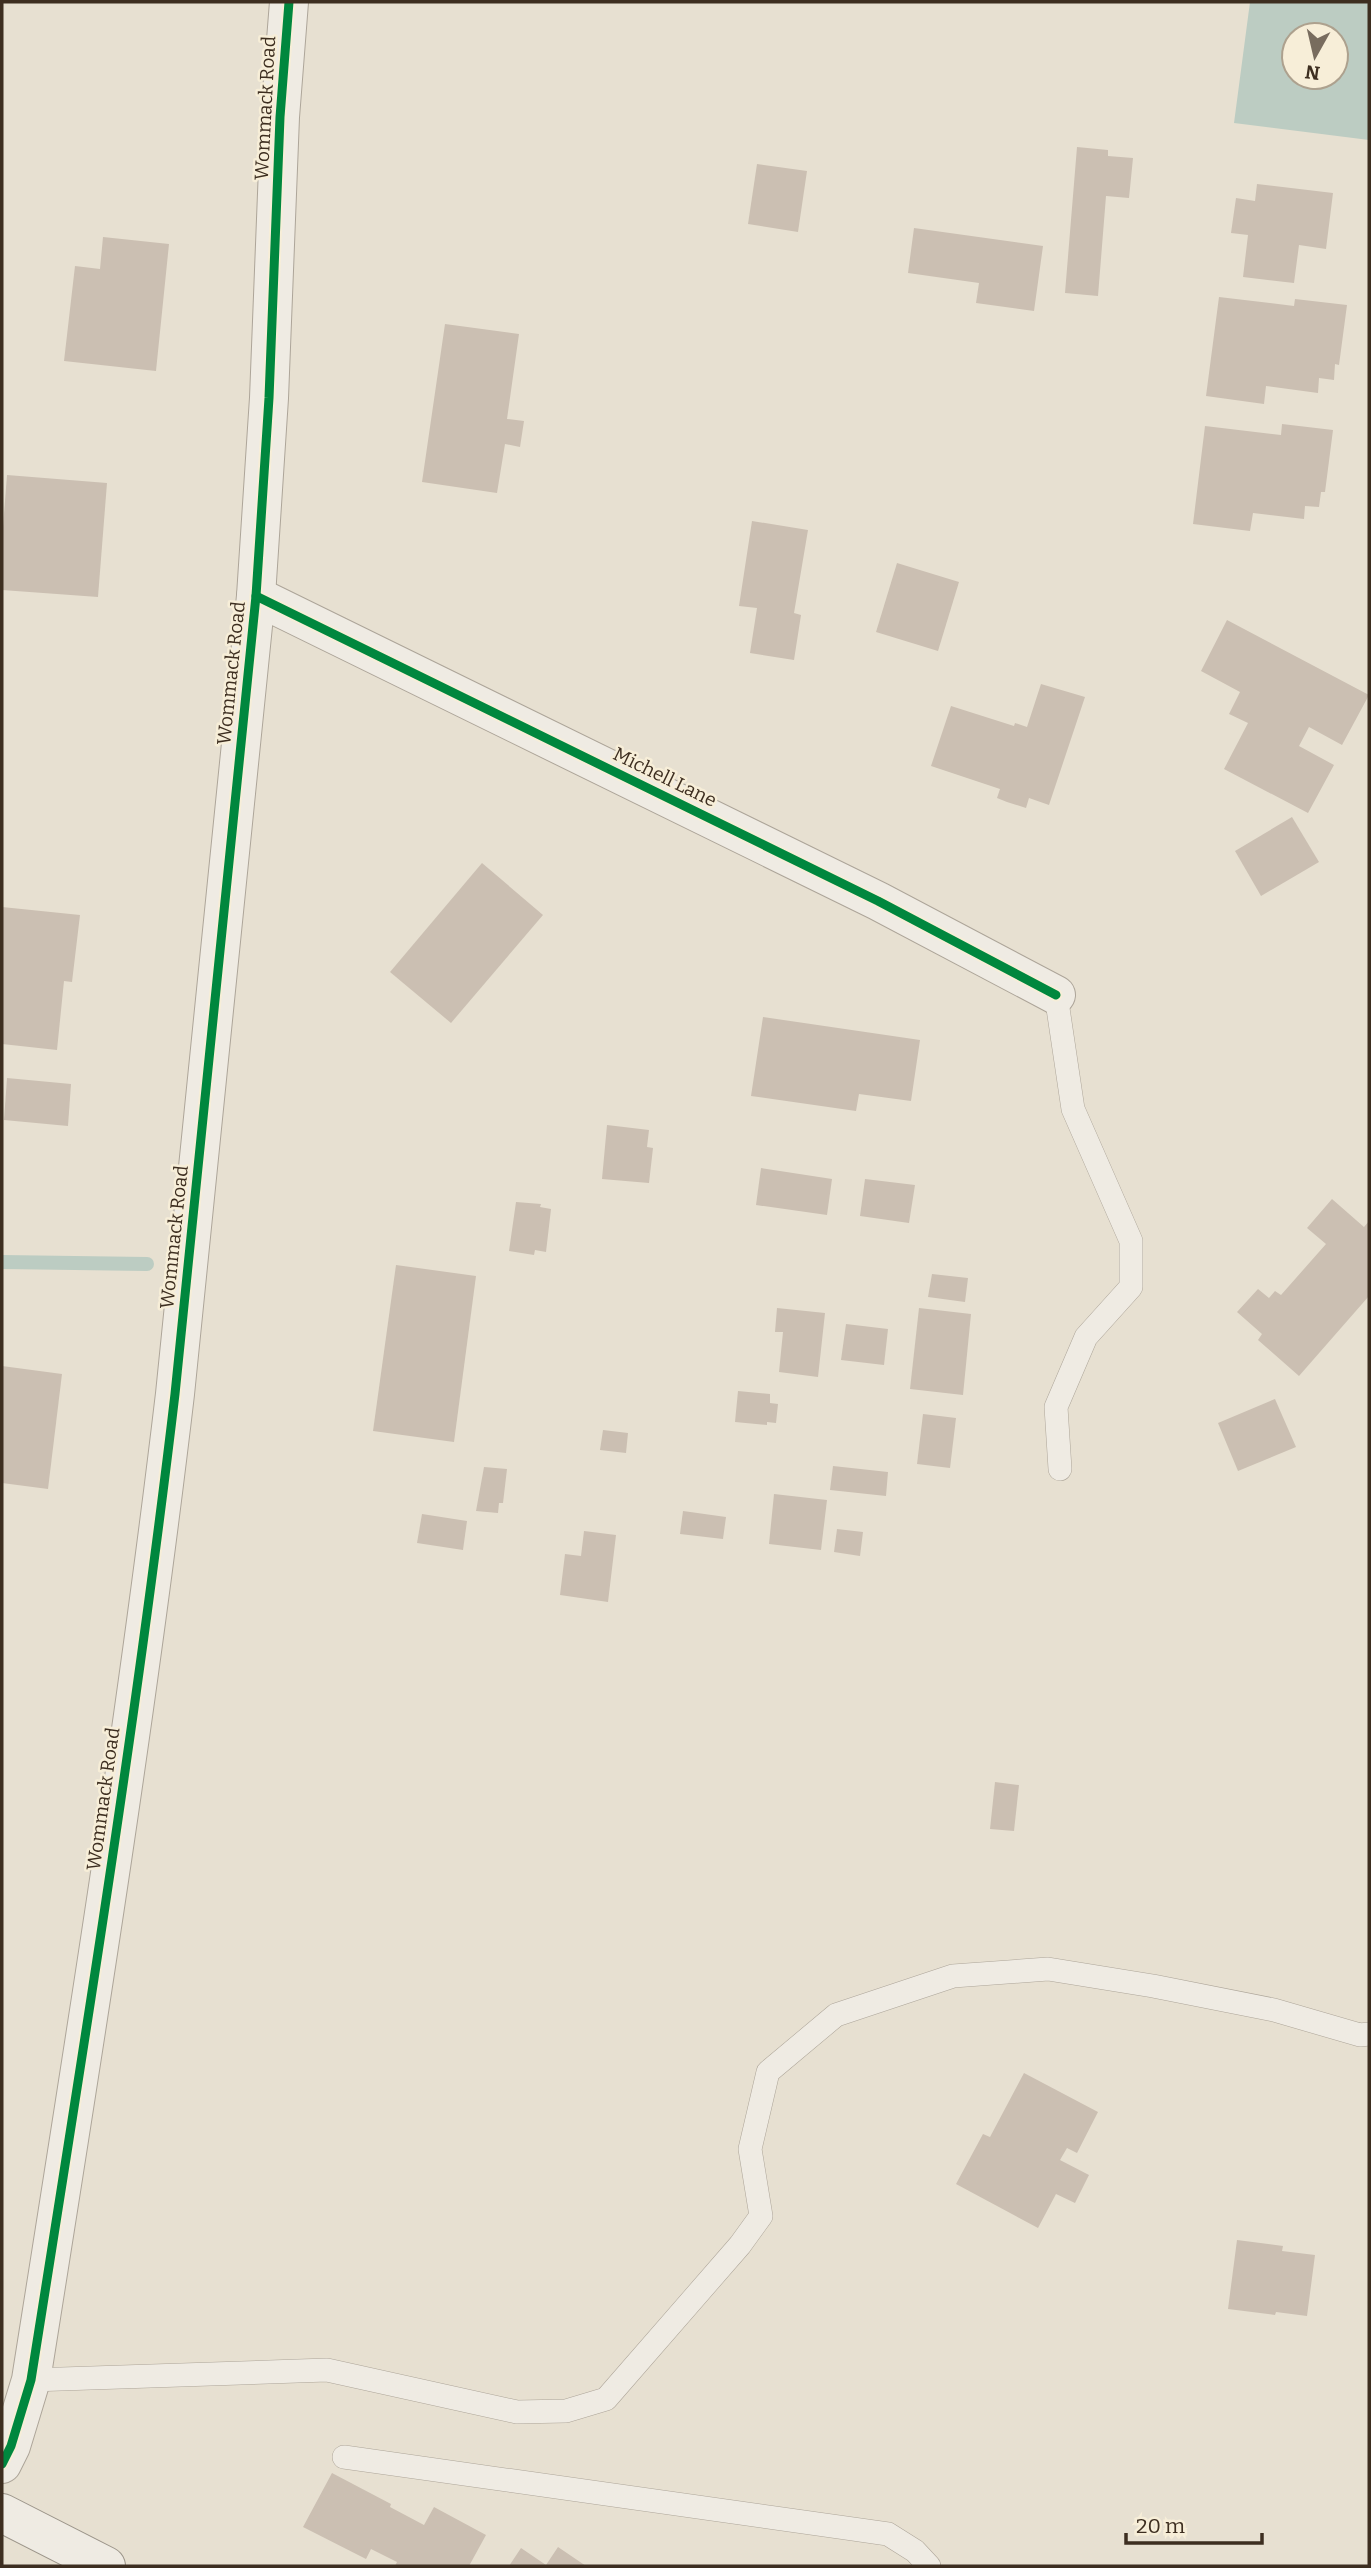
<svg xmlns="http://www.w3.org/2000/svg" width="1371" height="2568" viewBox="0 0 1371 2568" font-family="Bitter,serif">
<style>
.water{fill:#bcccc2;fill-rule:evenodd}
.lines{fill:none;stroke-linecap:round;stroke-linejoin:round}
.stream{stroke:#bcccc2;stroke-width:14}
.building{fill:#cbbfb2}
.lane-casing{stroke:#ada599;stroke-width:24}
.street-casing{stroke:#ada599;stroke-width:40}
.secondary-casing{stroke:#9c958a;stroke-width:40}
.lane{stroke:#efebe3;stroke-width:23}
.street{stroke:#efebe3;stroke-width:38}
.secondary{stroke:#efebe3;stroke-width:38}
.cycleway-casing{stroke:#f7eed8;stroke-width:13}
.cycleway{stroke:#00873e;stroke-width:9}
.labels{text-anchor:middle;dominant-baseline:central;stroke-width:5;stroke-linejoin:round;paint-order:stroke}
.street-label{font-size:19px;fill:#3d2e20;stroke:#f7eed8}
</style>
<rect width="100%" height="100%" fill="#e7e0d1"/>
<path class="water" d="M1250 2H1369V140L1234 123ZM1294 35H1336V77H1294Z"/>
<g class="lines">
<polyline class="stream" points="2,1262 147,1264"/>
</g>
<g class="building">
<polygon points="1077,147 1108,150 1108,156 1133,158 1129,198 1106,196 1098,296 1065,293"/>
<polygon points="757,164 807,171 798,232 748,224"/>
<polygon points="1257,184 1333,193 1326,249 1299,245 1294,283 1243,277 1248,235 1231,233 1236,198 1255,201"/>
<polygon points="914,228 1043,246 1034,311 976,303 979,283 908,273"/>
<polygon points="103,237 169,244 156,371 64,361 75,266 100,269"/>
<polygon points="1219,297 1294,306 1295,299 1347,305 1339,365 1335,364 1334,380 1319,378 1318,393 1266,386 1264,404 1206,396"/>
<polygon points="445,324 519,334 507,419 524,421 520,447 505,444 497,493 422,482"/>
<polygon points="1282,424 1333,430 1325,492 1321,492 1319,507 1305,506 1304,519 1253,513 1250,531 1193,524 1205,426 1281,435"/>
<polygon points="7,475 107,483 98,597 2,590 2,540"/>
<polygon points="752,521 808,530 794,613 801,615 794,660 750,653 757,608 739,606"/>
<polygon points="897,563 959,582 938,651 876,632"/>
<polygon points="1227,620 1369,695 1342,745 1309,727 1299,746 1334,765 1308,813 1224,769 1248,723 1229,714 1240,692 1201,671"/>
<polygon points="1041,684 1085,697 1049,805 1029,798 1026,808 1007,802 997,798 1000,789 931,766 951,706 1014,726 1015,723 1027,727"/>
<polygon points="1292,817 1319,862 1261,896 1235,851"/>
<polygon points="482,863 543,915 451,1023 390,972"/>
<polygon points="2,907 80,915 72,982 64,981 57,1050 2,1044"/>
<polygon points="763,1017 920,1040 911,1101 859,1094 856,1111 751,1096"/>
<polygon points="7,1078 71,1084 68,1126 4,1120"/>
<polygon points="607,1125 649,1130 647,1147 653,1148 649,1183 602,1179"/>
<polygon points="761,1168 832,1179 827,1215 756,1205"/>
<polygon points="865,1179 915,1185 909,1223 860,1216"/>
<polygon points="1332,1199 1364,1227 1369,1221 1369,1296 1299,1376 1258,1340 1262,1334 1237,1312 1258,1289 1269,1298 1275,1291 1281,1295 1326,1244 1307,1228"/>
<polygon points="516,1202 541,1204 540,1207 551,1209 546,1252 535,1250 534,1255 509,1251"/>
<polygon points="396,1265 476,1276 454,1442 373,1431"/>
<polygon points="932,1274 968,1278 965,1302 928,1297"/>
<polygon points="777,1308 825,1313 818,1377 779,1372 783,1332 775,1332"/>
<polygon points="919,1308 971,1314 963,1395 910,1389"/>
<polygon points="846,1324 888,1329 884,1365 841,1360"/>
<polygon points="2,1366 62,1374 48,1489 2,1483"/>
<polygon points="738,1391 770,1394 770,1403 778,1404 776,1423 767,1422 767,1425 735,1422"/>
<polygon points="1275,1399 1296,1447 1238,1471 1218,1423"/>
<polygon points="923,1414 956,1418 950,1468 917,1464"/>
<polygon points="603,1430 628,1433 626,1453 600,1450"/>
<polygon points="833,1466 888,1472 886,1496 830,1490"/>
<polygon points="484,1467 507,1469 503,1503 499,1503 498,1513 476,1511"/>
<polygon points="774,1494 827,1500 821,1550 769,1544"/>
<polygon points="683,1511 726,1517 723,1539 680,1534"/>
<polygon points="422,1514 467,1521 463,1550 417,1543"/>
<polygon points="837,1529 863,1532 860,1556 834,1552"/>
<polygon points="584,1531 616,1535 608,1602 560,1595 565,1554 581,1556"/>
<polygon points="995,1782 1019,1785 1014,1831 990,1829"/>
<polygon points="1024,2073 1098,2112 1077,2153 1067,2148 1060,2160 1089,2175 1075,2203 1056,2194 1038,2228 956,2184 983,2134 990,2137"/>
<polygon points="1237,2240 1283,2246 1282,2251 1315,2255 1307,2316 1276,2312 1275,2315 1228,2309"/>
<polygon points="332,2473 391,2504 390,2507 424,2525 434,2507 486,2535 469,2566 395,2566 397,2562 371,2549 366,2559 303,2527"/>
<polygon points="558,2547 586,2566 509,2566 521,2548 546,2565"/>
</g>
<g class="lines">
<g class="lane-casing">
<g id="lane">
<polyline points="1056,995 1073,1109 1131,1241 1131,1287 1086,1337 1056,1407 1060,1469"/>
<polyline points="31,2380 327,2370 517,2412 566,2411 606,2399 740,2245 761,2216 750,2149 768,2072 836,2015 953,1976 1048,1969 1153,1986 1274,2010 1360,2035 1369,2034"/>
<polyline points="344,2457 888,2534 915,2551 929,2566"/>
</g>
</g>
<g class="street-casing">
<g id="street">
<polyline points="256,596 878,901 1056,995"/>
<path d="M2 2464 11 2446 31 2380C83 2052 136 1724 175 1394L256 596 269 398 280 117 289 2"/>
</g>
</g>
<g class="secondary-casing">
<polyline id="secondary" points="2,2513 106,2566"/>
</g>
<use href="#lane" class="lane"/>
<use href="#street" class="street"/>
<use href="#secondary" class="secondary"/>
<g class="cycleway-casing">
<g id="cycleway">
<polyline points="256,596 878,901 1056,995"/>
<path d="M2 2464 11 2446 31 2380C83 2052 136 1724 175 1394L256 596 269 398 280 117 289 2"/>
</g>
</g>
<use href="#cycleway" class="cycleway"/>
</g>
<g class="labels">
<g class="street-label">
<text transform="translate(265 108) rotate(-87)">Wommack Road</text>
<text transform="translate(231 673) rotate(-84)">Wommack Road</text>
<text transform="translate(665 777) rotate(26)">Michell Lane</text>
<text transform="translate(174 1237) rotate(-84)">Wommack Road</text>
<text transform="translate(103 1799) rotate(-82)">Wommack Road</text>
</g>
</g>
<rect width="1371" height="2568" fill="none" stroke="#3d2e20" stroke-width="7"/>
<g transform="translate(1315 56) rotate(188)"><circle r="33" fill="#f7eed8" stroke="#ada18e" stroke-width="2"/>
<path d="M0-5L12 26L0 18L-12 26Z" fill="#786c5e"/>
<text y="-10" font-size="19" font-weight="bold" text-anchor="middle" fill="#3d2e20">N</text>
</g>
<path d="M1126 2533v10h136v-10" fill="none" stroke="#3d2e20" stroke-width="3.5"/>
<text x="1136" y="2533" font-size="21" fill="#3d2e20" stroke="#f7eed8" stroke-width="5" paint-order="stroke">20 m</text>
</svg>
